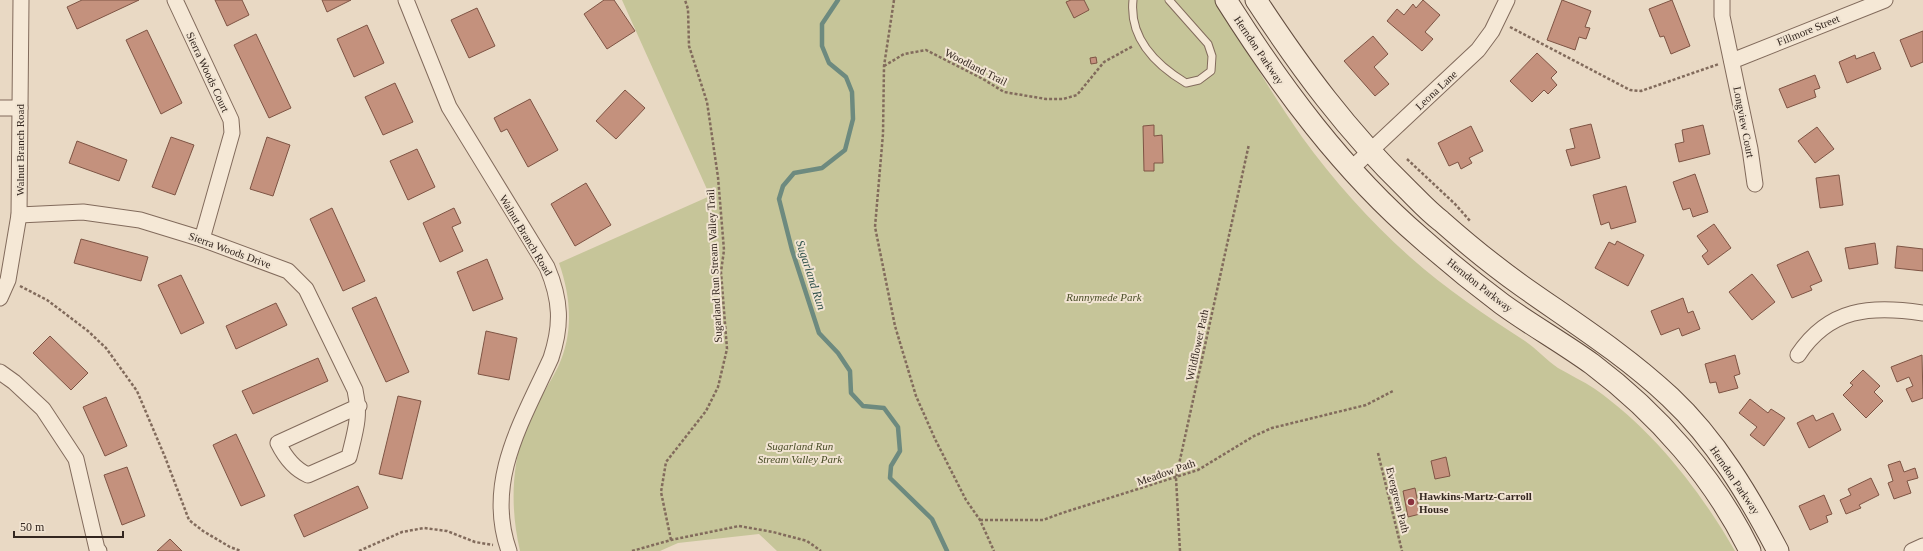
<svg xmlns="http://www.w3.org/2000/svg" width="1923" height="551" viewBox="0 0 1923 551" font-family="'Times New Roman',serif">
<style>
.green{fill:#c6c599}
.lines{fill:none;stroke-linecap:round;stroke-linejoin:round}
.stream{stroke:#6d8a7f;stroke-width:4.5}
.building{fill:#c4917d;stroke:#7e5444}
.service-casing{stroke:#826b5c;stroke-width:9}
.minor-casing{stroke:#826b5c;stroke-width:17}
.secondary-casing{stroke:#634d3f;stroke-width:23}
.path{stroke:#826b5c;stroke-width:2.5;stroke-dasharray:3 2;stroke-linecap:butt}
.service{stroke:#f5e8d6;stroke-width:7}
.minor{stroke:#f5e8d6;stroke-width:15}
.secondary{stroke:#f5e8d6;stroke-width:21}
.poi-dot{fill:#8a323e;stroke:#f1e4d2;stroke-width:1.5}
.labels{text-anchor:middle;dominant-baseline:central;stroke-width:4;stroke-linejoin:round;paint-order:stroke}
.street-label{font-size:11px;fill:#33261f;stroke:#f1e4d2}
.park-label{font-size:11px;font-style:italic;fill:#494d27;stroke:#f1e4d2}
.poi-label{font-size:11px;font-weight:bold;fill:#33261f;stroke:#f1e4d2;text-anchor:start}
.water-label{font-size:12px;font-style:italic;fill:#2f514b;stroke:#f1e4d2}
</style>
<rect width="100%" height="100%" fill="#e9d9c4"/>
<path class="green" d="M622 0H1216C1244 46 1271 93 1302 137 1334 181 1370 221 1410 257 1446 289 1485 315 1525 341 1537 349 1546 360 1558 368 1570 375 1583 381 1595 389 1653 430 1700 490 1735 551H777L759 534 678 543 660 551H520C511 512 511 473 523 434 531 410 547 389 558 367 574 333 571 297 559 263L710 196Z"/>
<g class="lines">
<polyline class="stream" points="838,0 822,24 822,46 829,63 846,77 852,92 853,119 845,150 822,168 794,173 783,186 779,199 792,250 819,333 838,353 850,371 851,393 863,406 884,408 898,427 900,451 891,466 890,478 932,519 947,551"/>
</g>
<g class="building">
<polygon points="82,0 139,0 77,29 67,7"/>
<polygon points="215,0 242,0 249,15 227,26"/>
<polygon points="322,0 351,0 327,12"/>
<polygon points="604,0 614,0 635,31 607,49 584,14"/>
<polygon points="1071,0 1084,0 1089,10 1074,18 1066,2"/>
<polygon points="1423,0 1440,15 1425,32 1433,39 1422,51 1387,21 1397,9 1404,15 1413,4 1416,8"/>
<polygon points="1562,0 1591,11 1585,27 1590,28 1586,39 1579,37 1575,50 1547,40"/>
<polygon points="1672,0 1690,46 1671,54 1664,36 1660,37 1649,9"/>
<polygon points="477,8 495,46 469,58 451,20"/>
<polygon points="367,25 384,63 354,77 337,39"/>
<polygon points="147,30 182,103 161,114 126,40"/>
<polygon points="1923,31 1923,62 1911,67 1900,40"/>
<polygon points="256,34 291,108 269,118 234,45"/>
<polygon points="1373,36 1388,54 1374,67 1389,84 1375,96 1344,61"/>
<polygon points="1874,52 1881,69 1847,83 1839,62 1855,55 1856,59"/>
<polygon points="1537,53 1557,72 1551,78 1557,85 1548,94 1544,90 1532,102 1510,81"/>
<polygon points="1096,57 1097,63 1091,64 1090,58"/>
<polygon points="1815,75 1820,88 1814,90 1816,97 1787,108 1779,89"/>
<polygon points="395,83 413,122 383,135 365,97"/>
<polygon points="625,90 645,108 616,139 596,121"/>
<polygon points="530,99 558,150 528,167 507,129 501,132 494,118"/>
<polygon points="1591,124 1600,158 1571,166 1566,150 1575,148 1570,129"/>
<polygon points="1154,125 1154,136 1162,135 1163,163 1154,163 1154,171 1144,171 1143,126"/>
<polygon points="1703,125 1710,154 1679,162 1675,144 1684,142 1682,130"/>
<polygon points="1471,126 1483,151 1469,158 1472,163 1461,169 1458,162 1449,166 1438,143"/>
<polygon points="1817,127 1834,149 1815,163 1798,141"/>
<polygon points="171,137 194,145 175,195 152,187"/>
<polygon points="267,137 290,145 273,196 250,189"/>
<polygon points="77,141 127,160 119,181 69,163"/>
<polygon points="417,149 435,187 408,200 390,161"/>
<polygon points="1695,174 1708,212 1693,217 1690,208 1683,210 1673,182"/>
<polygon points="1839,175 1843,205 1820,208 1816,178"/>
<polygon points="586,183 611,225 575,246 551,204"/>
<polygon points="1626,186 1636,222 1611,229 1609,222 1601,225 1593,195"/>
<polygon points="332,208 365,281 343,291 310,219"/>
<polygon points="454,208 461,223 452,227 463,251 440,262 423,223"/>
<polygon points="1714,224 1731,248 1708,265 1702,256 1708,251 1697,236"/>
<polygon points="81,239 148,257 141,281 74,263"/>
<polygon points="1617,241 1644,255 1628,286 1595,268 1609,242 1615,245"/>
<polygon points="1875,243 1878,264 1849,269 1845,248"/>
<polygon points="1897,246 1923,249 1923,271 1895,268"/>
<polygon points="1808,251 1822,281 1810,286 1812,290 1792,298 1777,265"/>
<polygon points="487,259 503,299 473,311 457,272"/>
<polygon points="1752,274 1775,302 1752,320 1729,292"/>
<polygon points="181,275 204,323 181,334 158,285"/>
<polygon points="376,297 409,372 386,382 352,308"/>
<polygon points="1683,298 1688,313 1693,311 1700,329 1682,336 1679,328 1661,335 1651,311"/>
<polygon points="276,303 287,325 236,349 226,326"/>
<polygon points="486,331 517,338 509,380 478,374"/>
<polygon points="50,336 88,373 71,390 33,353"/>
<polygon points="1735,355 1740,374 1734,376 1738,388 1719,393 1716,382 1710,383 1705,364"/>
<polygon points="1922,355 1923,398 1912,402 1906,389 1913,386 1909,377 1897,382 1891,367"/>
<polygon points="318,358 328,381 253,414 242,391"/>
<polygon points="1863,370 1880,386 1874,392 1883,401 1866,418 1843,395 1853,385 1850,383"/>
<polygon points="398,396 421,401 402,479 379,474"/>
<polygon points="106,397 127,446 105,456 83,407"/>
<polygon points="1750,399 1768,413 1771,409 1785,418 1764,446 1750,435 1757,427 1739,413"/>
<polygon points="1833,413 1841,430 1809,448 1797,423 1813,415 1816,421"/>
<polygon points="236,434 265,496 241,506 213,445"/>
<polygon points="1446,457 1450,476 1435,479 1431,461"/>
<polygon points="1900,461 1904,472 1915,468 1918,478 1907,481 1911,493 1894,499 1888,483 1893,481 1888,465"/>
<polygon points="127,467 145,516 122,525 104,475"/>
<polygon points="1871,478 1879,495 1859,505 1861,508 1846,514 1840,500 1851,495 1848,489"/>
<polygon points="358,486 368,508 304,537 294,515"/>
<polygon points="1415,488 1420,514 1408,517 1403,491"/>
<polygon points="1824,495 1832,514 1826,516 1828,522 1810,530 1799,506"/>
<polygon points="170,539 182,551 157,551"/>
</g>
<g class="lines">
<g class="service-casing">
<path id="service" d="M1133 0C1129 38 1156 65 1186 83L1199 80 1211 71 1212 56 1208 44 1169 0"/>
</g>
<g class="minor-casing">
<g id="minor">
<polyline points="175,0 231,120 232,133 202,239"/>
<path d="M406 0 449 107 547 267C561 300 562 325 551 358 523 420 484 481 509 551"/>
<polyline points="1722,0 1722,16 1750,149 1755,184"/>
<polyline points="1732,61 1885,0"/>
<polyline points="0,108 20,108"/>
<polyline points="1351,169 1478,50 1492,31 1507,0"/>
<path d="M19 215 83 212 140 220 202 239 288 271 306 289 355 390C361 416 355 432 349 457L308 475C294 469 285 457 278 443L359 406"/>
<polyline points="0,298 8,280 19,215 21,0"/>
<path d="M1798 355C1829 308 1871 305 1923 313"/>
<polyline points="0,372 14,382 43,409 76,459 97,549 99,551"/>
<polyline points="1912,551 1923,546"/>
</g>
</g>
<g class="secondary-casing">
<g id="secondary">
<path d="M1226 0C1281 87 1343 171 1421 238 1447 261 1474 283 1502 304 1531 325 1563 343 1592 364 1657 413 1714 477 1750 551"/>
<path d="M1256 0C1302 70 1347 131 1407 189 1418 200 1429 212 1441 221 1467 244 1494 266 1522 286 1573 322 1624 354 1670 397 1716 440 1749 496 1778 551"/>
</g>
</g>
<g class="path">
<polyline points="894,0 884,66 883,134 875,227 895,326 916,396 935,439 966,500 980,520 994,551"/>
<polyline points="1510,27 1630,90 1641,91 1719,64"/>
<polyline points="884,66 904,54 926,50 983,79 1004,92 1046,99 1063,99 1077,95 1104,62 1133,46"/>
<polyline points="1407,159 1455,204 1471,222"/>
<polyline points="20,286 47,300 88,331 106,348 137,391 165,457 189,520 203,531 230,547 241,551"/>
<polyline points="1378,453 1402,551"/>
<polyline points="980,520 1043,520 1062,513 1198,470 1254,436 1272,428 1366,405 1393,391"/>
<polyline points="671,540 661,492 666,462 706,411 718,387 727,349 721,272 724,250 718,177 707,102 689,46 688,9 685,0"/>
<polyline points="359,551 402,532 424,528 447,531 475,542 493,545"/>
<polyline points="632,551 671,540 739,526 773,532 807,541 821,551"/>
<polyline points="1180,551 1176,478 1249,144"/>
</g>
<use href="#service" class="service"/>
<use href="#minor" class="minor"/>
<use href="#secondary" class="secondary"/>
</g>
<circle class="poi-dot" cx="1411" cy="502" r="4"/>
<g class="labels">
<g class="street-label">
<text transform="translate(1808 30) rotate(-22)">Fillmore Street</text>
<text transform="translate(1259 50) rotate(56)">Herndon Parkway</text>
<text transform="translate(976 67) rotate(27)">Woodland Trail</text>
<text transform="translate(208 72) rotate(65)">Sierra Woods Court</text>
<text transform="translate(1436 90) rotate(-43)">Leona Lane</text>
<text transform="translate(1744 122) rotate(79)">Longview Court</text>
<text transform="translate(20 150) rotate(-90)">Walnut Branch Road</text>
<text transform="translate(526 235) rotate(59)">Walnut Branch Road</text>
<text transform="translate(230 250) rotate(20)">Sierra Woods Drive</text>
<text transform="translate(714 266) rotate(-93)">Sugarland Run Stream Valley Trail</text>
<text transform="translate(1480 285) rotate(38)">Herndon Parkway</text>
<text transform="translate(1197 345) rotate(-78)">Wildflower Path</text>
<text transform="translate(1166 472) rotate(-19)">Meadow Path</text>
<text transform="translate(1735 480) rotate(56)">Herndon Parkway</text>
<text transform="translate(1398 500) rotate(76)">Evergreen Path</text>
</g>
<g class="park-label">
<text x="1104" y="297">Runnymede Park</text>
<text x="800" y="446">Sugarland Run<tspan x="800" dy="13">Stream Valley Park</tspan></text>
</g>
<g class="poi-label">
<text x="1419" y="496">Hawkins-Martz-Carroll<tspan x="1419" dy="13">House</tspan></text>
</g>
<g class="water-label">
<text transform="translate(811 275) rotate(72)">Sugarland Run</text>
</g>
</g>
<path d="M14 531v6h109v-6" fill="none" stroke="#33261f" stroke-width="2"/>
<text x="20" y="531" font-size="12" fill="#33261f" stroke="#f1e4d2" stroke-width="3" paint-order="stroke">50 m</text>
</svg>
